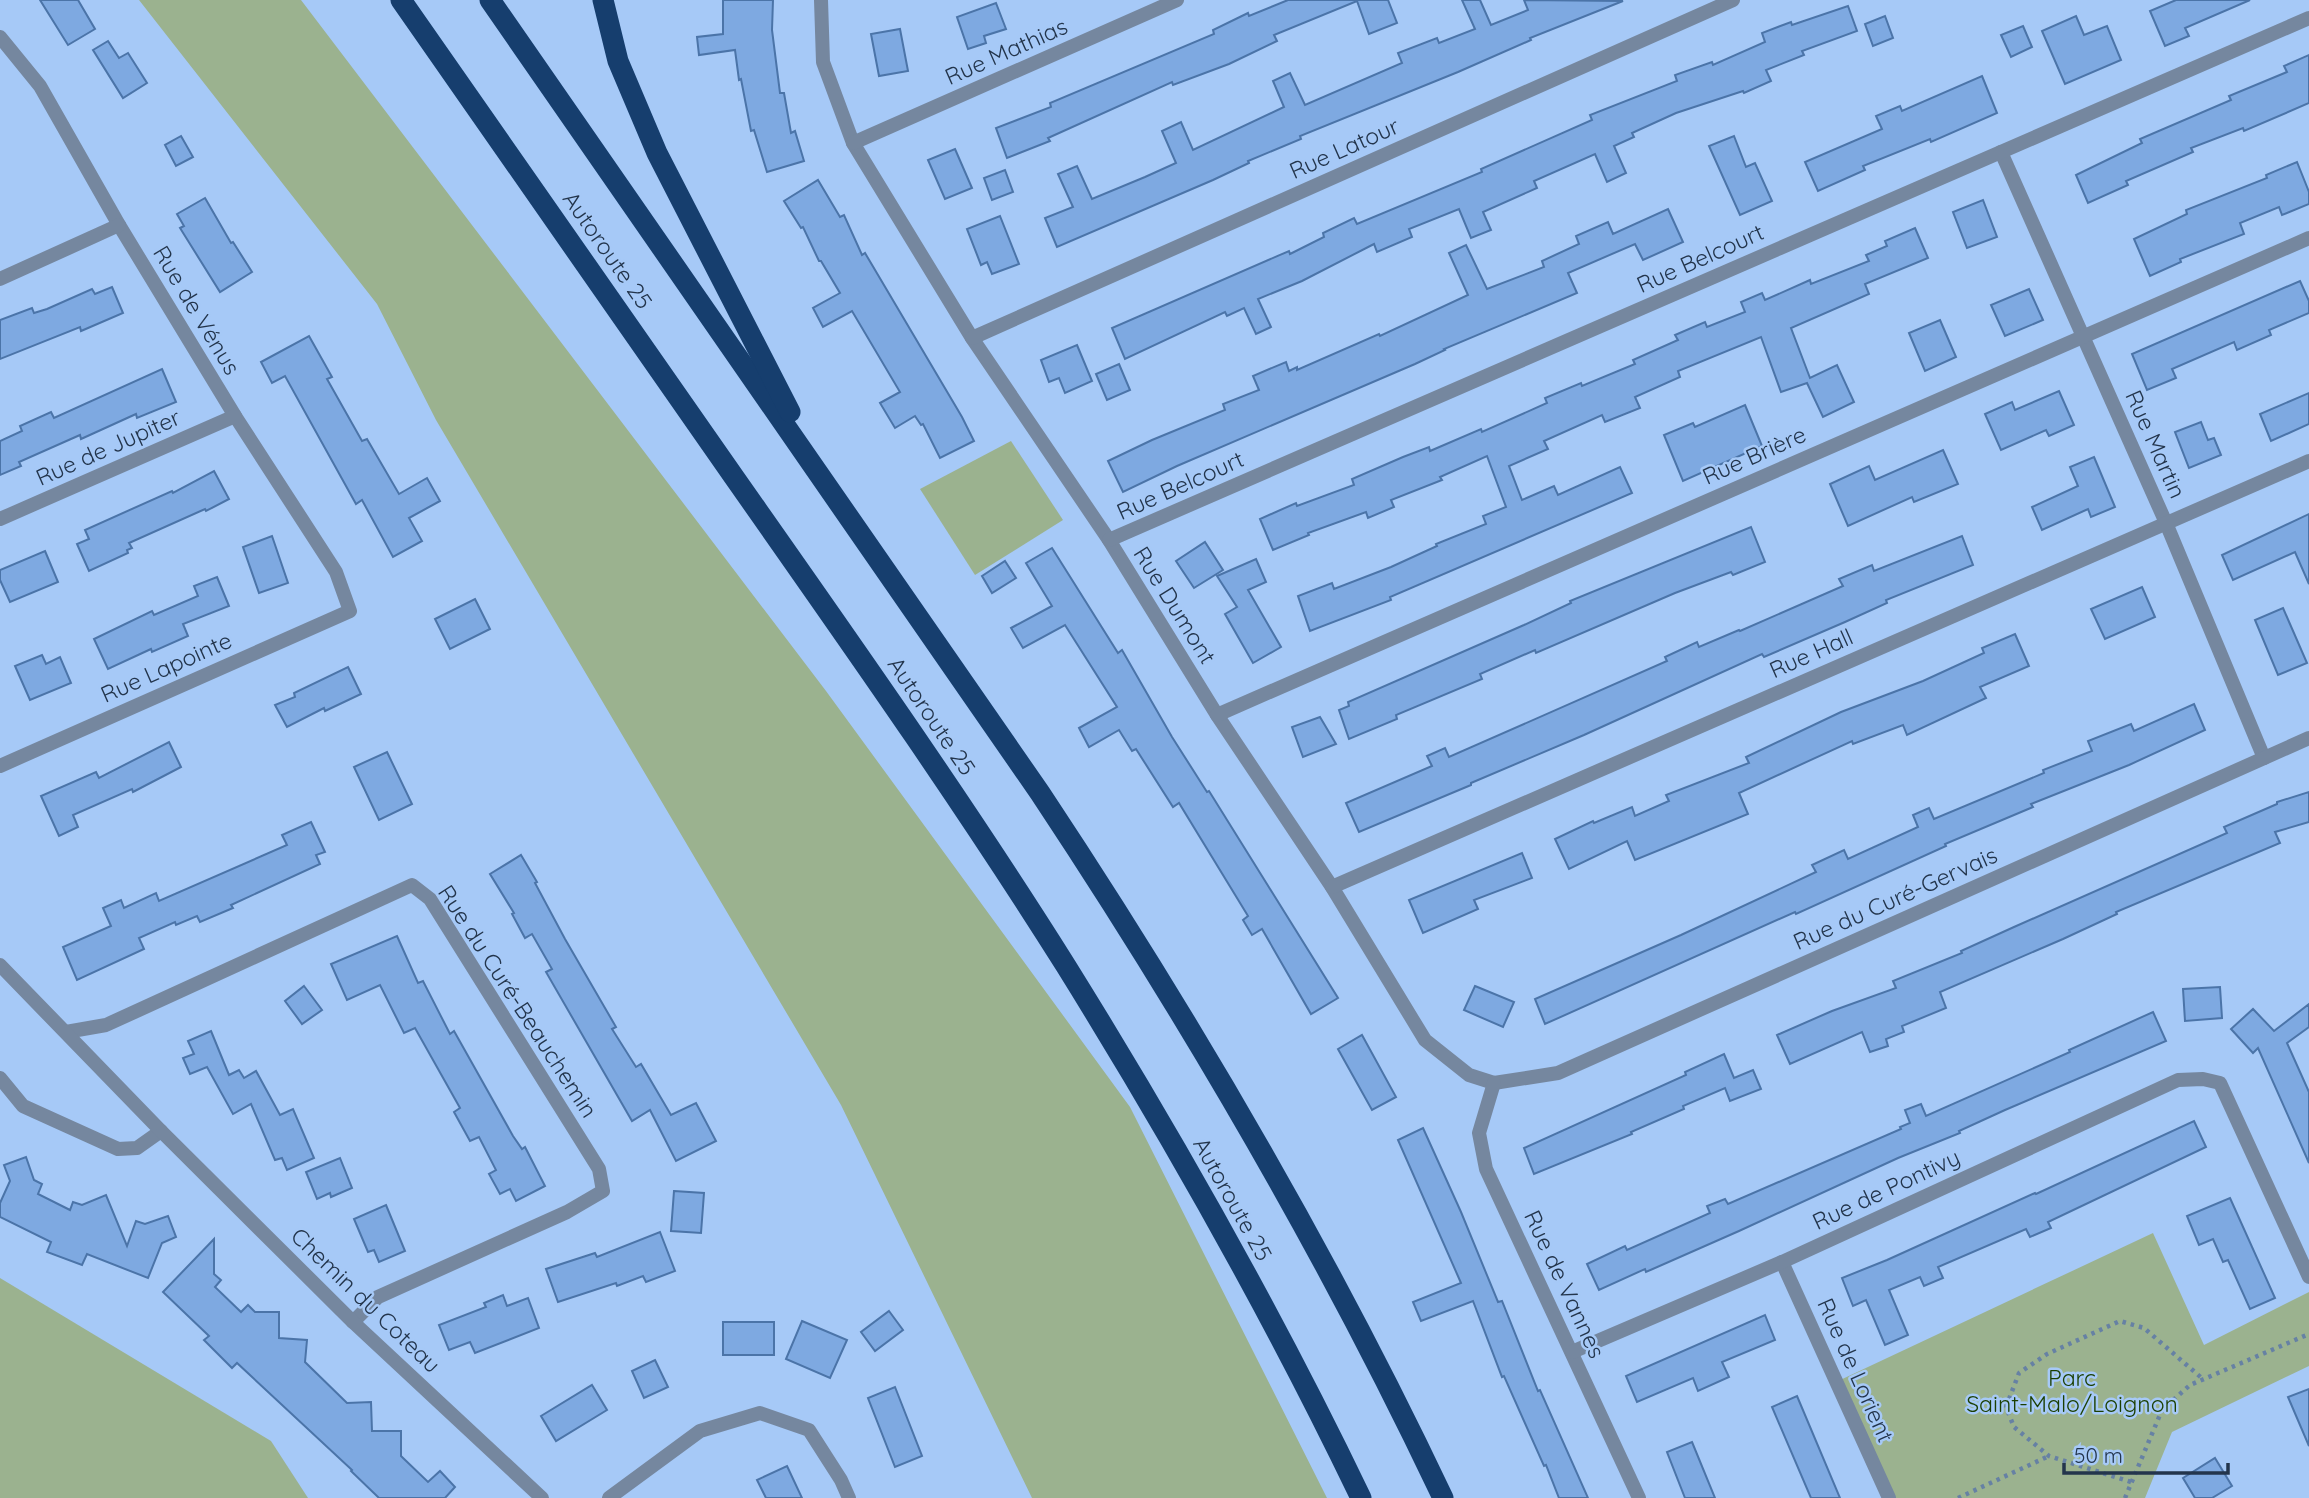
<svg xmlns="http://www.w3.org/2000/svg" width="2309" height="1498" viewBox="0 0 2309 1498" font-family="Quicksand,sans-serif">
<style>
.green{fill:#9bb28f}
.building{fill:#7ea9e1;stroke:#4b74a8;stroke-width:2}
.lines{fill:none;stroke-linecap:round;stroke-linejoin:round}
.path{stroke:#6681a4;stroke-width:4.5;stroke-dasharray:3.5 5;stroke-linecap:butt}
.minor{stroke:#75879f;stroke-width:14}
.tertiary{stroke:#75879f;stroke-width:14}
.motorway{stroke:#163e6e;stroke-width:21}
.labels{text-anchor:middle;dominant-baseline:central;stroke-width:5;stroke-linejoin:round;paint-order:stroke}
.street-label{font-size:23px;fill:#23354c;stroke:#a6c9f7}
.park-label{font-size:23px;fill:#1b3f00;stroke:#a6c9f7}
</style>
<rect width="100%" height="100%" fill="#a6c9f7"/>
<g class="green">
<polygon points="139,0 301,0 826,691 1130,1107 1327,1498 1032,1498 841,1105 436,420 377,304"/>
<polygon points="1011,441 1063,520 975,575 920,489"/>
<polygon points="2153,1233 2204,1345 2309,1292 2309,1366 2172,1432 2145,1498 1889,1498 1836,1382"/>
<polygon points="0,1278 271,1441 308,1498 0,1498"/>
</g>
<g class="building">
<polygon points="40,0 78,0 95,29 68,45"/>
<polygon points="723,0 773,0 772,30 780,93 784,93 791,133 795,131 804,161 767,172 754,130 751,131 741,79 739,80 735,50 699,55 697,37 723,34"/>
<polygon points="1288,0 1388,0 1397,23 1369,34 1357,1 1274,35 1277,41 1229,64 1173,85 1172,82 1048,138 1050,141 1007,158 996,128 1051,107 1050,103 1214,34 1213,30 1248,13 1249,16"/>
<polygon points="1462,0 1480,0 1491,25 1528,10 1524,0 1623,1 1530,38 1531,40 1458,72 1300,136 1301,139 1248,161 1249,163 1213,180 1057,247 1045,218 1073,207 1058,174 1077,166 1092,199 1145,177 1176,163 1162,131 1181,122 1193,150 1284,107 1273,81 1290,73 1305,105 1402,63 1398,53 1437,38 1439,43 1475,29"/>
<polygon points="2176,0 2250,0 2185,28 2189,36 2165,46 2150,11"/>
<polygon points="996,3 1006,29 984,36 986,43 968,49 957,17"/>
<polygon points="1848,6 1857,31 1802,51 1804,55 1766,70 1771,81 1744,93 1743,91 1676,113 1632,133 1634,137 1614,146 1626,173 1607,182 1595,154 1534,181 1537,188 1483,212 1491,230 1471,238 1459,209 1409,229 1412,237 1377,252 1374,244 1302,281 1258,299 1271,327 1256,334 1244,308 1227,316 1225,312 1125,359 1112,328 1289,251 1290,254 1324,237 1323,233 1354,218 1357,224 1482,172 1481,169 1592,120 1590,115 1677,81 1675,75 1712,62 1713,65 1765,42 1762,33 1791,22 1792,25"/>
<polygon points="1885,16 1893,38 1873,46 1865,24"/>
<polygon points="2076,16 2084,35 2107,26 2121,60 2065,84 2042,31"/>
<polygon points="2023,26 2032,47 2011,57 2001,35"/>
<polygon points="900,29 908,71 879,76 871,34"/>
<polygon points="108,41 119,58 128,53 147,83 123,98 93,50"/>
<polygon points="2309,55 2309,103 2244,131 2243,128 2191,148 2193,152 2126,181 2128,185 2088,203 2076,175 2142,143 2140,139 2231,100 2229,96 2287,72 2284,66"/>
<polygon points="1982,76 1997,113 1931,142 1930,139 1863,166 1865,170 1818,191 1805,162 1882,129 1876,116 1900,106 1902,111"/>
<polygon points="181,136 193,157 176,166 165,145"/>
<polygon points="1734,136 1746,167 1755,163 1772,201 1740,215 1709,146"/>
<polygon points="955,149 972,188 945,199 928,160"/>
<polygon points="2297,162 2309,192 2309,204 2282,215 2279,207 2240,223 2244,234 2180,259 2181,262 2150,276 2134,239 2187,214 2186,210 2267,178 2266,175"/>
<polygon points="1005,170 1013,192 992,200 984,178"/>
<polygon points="818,180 840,217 844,215 862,255 865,253 962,417 974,441 940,458 923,424 921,425 915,416 895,428 880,403 900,392 852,311 823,327 813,308 840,293 821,261 819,261 803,227 801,228 784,201"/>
<polygon points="205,198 231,243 233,242 252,272 220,292 180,228 184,226 177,214"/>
<polygon points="1983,200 1997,237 1967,248 1953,212"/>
<polygon points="1668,209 1683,242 1643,260 1635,244 1568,273 1577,293 1444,349 1445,350 1415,364 1177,466 1123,492 1108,461 1152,440 1225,410 1223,404 1259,390 1253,376 1286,362 1289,371 1297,367 1297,370 1379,334 1380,336 1468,295 1449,253 1466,245 1487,289 1544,267 1542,261 1579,244 1576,236 1608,222 1613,234"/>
<polygon points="1000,216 1019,264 992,274 987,262 981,265 967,229"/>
<polygon points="1915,228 1928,258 1865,284 1869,294 1791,328 1810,378 1837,365 1854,402 1823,417 1807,383 1781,392 1761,337 1678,371 1680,377 1635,397 1640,408 1605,422 1602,415 1544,441 1548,449 1509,466 1522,500 1554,486 1558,495 1620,467 1632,493 1390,597 1391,600 1310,631 1298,596 1332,583 1334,589 1391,567 1437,546 1436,544 1486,524 1483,516 1506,507 1487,456 1440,477 1442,480 1391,500 1394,507 1368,518 1366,512 1308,533 1309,535 1273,550 1260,519 1296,503 1297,506 1354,485 1352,479 1403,457 1429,447 1430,451 1481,429 1482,432 1547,403 1545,398 1581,383 1582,386 1635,364 1633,360 1678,340 1675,335 1705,322 1707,327 1745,312 1741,302 1762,293 1765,300 1810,280 1811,284 1869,261 1866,255 1887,246 1885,241"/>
<polygon points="2300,281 2309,301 2309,313 2269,330 2271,335 2237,350 2234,342 2172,369 2176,378 2147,390 2132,354"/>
<polygon points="112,287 123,313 81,331 80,327 0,359 0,320 32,308 34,313 47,309 92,289 95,294"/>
<polygon points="2029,289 2043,320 2005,336 1991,305"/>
<polygon points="1940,320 1956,357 1925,371 1909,333"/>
<polygon points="309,336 332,377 327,379 362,441 367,439 399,494 427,478 440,501 409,518 422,541 393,557 362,500 356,504 285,376 272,383 261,362"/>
<polygon points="1077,345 1092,381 1065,393 1059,378 1049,382 1041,360"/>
<polygon points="1119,364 1130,390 1107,400 1096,374"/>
<polygon points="162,369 176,402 137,418 136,414 81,439 80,435 19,462 21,466 0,475 0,441 22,431 20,426 51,412 54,418"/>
<polygon points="2059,391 2074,425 2049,436 2046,430 2001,450 1985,414 2012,402 2015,410"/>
<polygon points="2309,393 2309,424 2271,441 2260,414"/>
<polygon points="1745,405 1762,446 1683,481 1664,435 1693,423 1695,427"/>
<polygon points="2201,422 2208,440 2214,438 2221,455 2189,468 2175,432"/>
<polygon points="1943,450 1958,484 1914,502 1912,497 1848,526 1830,484 1869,466 1875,480"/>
<polygon points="2094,457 2115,507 2091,517 2088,509 2042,530 2032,507 2078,486 2070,467"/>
<polygon points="214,471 229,499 206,511 205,509 129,543 132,548 127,550 128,553 89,571 77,544 89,539 85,530 172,491 173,493"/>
<polygon points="2309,514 2309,584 2295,552 2233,580 2222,555"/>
<polygon points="1751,527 1765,562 1733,575 1731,572 1675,593 1536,653 1535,650 1480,674 1482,679 1396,715 1397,719 1349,739 1339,710 1349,706 1348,702 1524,625 1571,603 1570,601"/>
<polygon points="272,536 288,583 259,593 243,547"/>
<polygon points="1962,536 1973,565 1886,600 1887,603 1845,622 1764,657 1762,654 1584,735 1471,783 1471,785 1359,832 1346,803 1432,766 1427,756 1445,748 1449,757 1667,661 1665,657 1697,642 1699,647 1739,630 1740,631 1843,586 1839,579 1872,565 1874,571"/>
<polygon points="1205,542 1223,570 1194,588 1176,561"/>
<polygon points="1052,548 1118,653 1122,650 1172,737 1207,792 1209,791 1338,998 1311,1014 1262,929 1252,935 1243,920 1248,916 1179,803 1173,807 1136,749 1132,751 1119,730 1089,747 1079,728 1117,707 1065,625 1023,648 1011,628 1052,606 1026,563"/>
<polygon points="45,551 58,582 10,602 0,580 0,570"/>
<polygon points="1256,559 1266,582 1248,590 1281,647 1253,663 1225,614 1237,607 1217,576"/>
<polygon points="1005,561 1016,578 992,593 982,576"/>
<polygon points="217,577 229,606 183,624 188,636 152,652 151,649 108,669 94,639 152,611 154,615 198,596 194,586"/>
<polygon points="2142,587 2155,617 2105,639 2091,609"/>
<polygon points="475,599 490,629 450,649 435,619"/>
<polygon points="2283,608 2307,663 2278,675 2255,620"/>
<polygon points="2015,634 2029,666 1980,687 1986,698 1907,735 1903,725 1853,744 1852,741 1739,793 1748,814 1635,860 1627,841 1569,869 1555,839 1593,821 1594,823 1632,807 1635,816 1669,801 1666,795 1749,763 1746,757 1841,712 1923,681 1984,653 1982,648"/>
<polygon points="42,655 46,664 60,657 71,683 30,700 15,666"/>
<polygon points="348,667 361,694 325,711 324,708 287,727 275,705 295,697 294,693"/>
<polygon points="2194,704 2205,730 2129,765 2031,804 2033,807 1945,844 1946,846 1796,914 1795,912 1545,1024 1535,999 1681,935 1816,872 1812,865 1844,850 1848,859 1918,827 1913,815 1929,808 1934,819 2044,773 2043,770 2092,751 2088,741 2131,724 2134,731"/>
<polygon points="1320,717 1336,744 1303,757 1292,727"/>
<polygon points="169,742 181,767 133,792 132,789 73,815 78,827 59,836 41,796 96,772 99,778"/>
<polygon points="387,752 412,804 379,820 354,767"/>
<polygon points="2309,792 2309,822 2275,832 2280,843 2116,912 2117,914 2063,939 1940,992 1946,1008 1902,1026 1904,1032 1886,1039 1888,1046 1870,1052 1862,1032 1790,1064 1777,1035 1832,1011 1896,988 1893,981 1962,953 1961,951 2014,927 2227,833 2224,827 2277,804 2277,802"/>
<polygon points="311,822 325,852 316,855 320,864 231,905 233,908 200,922 197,916 176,925 175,922 139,938 144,949 77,980 63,947 111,926 103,908 121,900 124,908 156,893 159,901 287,845 282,835"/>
<polygon points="1522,853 1532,878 1474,900 1478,909 1423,933 1409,900"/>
<polygon points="521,855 537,882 535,883 565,939 616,1027 612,1029 636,1067 641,1064 671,1115 696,1103 716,1141 676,1161 650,1110 632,1121 546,972 552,969 532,934 525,938 512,914 514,913 490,874"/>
<polygon points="397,936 418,983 423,981 450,1034 454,1031 513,1136 522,1149 525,1147 545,1186 516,1201 510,1189 500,1194 489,1174 496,1170 479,1137 470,1141 454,1112 460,1108 415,1028 404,1033 380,985 347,1000 331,964"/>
<polygon points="304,986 322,1010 302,1024 285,1001"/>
<polygon points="1475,986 1514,1002 1503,1027 1464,1010"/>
<polygon points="2220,987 2222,1018 2185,1021 2183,989"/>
<polygon points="2309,1004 2309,1027 2287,1043 2309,1092 2309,1163 2258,1048 2253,1053 2231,1029 2253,1009 2274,1031"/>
<polygon points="2153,1012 2166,1041 2005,1110 1959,1131 1960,1133 1898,1158 1739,1231 1646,1272 1645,1269 1599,1290 1587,1264 1625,1246 1627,1250 1710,1213 1707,1206 1725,1199 1728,1204 1901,1129 1900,1127 1910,1123 1905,1110 1921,1104 1926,1116 2070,1052 2069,1050"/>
<polygon points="211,1031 229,1075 239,1070 244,1078 256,1071 280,1115 293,1109 314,1158 287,1170 282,1158 275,1160 251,1104 233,1114 207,1067 190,1074 183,1058 194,1054 188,1041"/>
<polygon points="1362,1035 1396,1097 1372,1110 1338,1049"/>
<polygon points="1724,1054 1734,1078 1753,1070 1761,1089 1730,1101 1725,1088 1683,1106 1684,1109 1631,1132 1632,1134 1534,1174 1524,1148 1686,1075 1685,1072"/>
<polygon points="2194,1121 2206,1147 2048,1222 2051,1228 2030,1237 2026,1229 1938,1267 1943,1278 1924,1286 1920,1277 1889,1290 1908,1335 1885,1345 1866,1300 1853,1306 1842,1278 1887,1260 2035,1193 2036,1194"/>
<polygon points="1423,1128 1461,1212 1498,1302 1502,1301 1538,1391 1540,1390 1588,1498 1559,1498 1546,1465 1544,1466 1504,1376 1502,1377 1473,1301 1421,1321 1413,1302 1461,1283 1398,1140"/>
<polygon points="26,1157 34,1180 42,1184 38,1194 70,1210 73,1202 82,1205 106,1195 127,1246 136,1221 145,1224 168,1216 176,1237 162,1243 148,1278 87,1254 82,1265 47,1252 51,1242 0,1217 0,1203 10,1181 4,1165"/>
<polygon points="340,1158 352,1188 331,1197 330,1193 317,1199 306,1172"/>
<polygon points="674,1191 704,1193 701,1233 671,1231"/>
<polygon points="2230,1198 2275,1298 2250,1309 2228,1260 2223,1262 2213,1239 2199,1245 2187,1216"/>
<polygon points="386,1205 405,1251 379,1262 374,1250 368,1252 354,1219"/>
<polygon points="660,1232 675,1271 646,1282 643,1276 617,1286 616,1283 558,1302 546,1269 595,1253 597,1257"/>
<polygon points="214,1239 214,1274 221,1280 215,1287 241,1312 248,1305 255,1312 279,1312 279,1338 307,1340 305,1362 347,1403 371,1402 372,1431 401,1431 401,1456 428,1482 440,1471 455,1487 445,1498 379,1498 351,1471 352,1470 237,1363 232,1368 204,1340 209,1336 163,1292"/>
<polygon points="503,1295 507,1306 528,1298 539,1328 475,1353 470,1342 449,1350 439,1325 486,1307 484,1303"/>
<polygon points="889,1311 903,1330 875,1351 861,1332"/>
<polygon points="1765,1315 1775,1340 1722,1362 1729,1377 1698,1391 1693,1378 1637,1402 1626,1376"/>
<polygon points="802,1321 847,1340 830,1378 786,1359"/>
<rect x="723" y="1322" width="51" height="33"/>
<polygon points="655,1360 668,1387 644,1398 632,1371"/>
<polygon points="592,1385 607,1410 556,1441 541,1416"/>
<polygon points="895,1387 922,1456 895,1467 868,1398"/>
<polygon points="2309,1389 2309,1446 2288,1397"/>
<polygon points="1797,1396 1840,1498 1811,1498 1772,1407"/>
<polygon points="1692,1442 1715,1498 1685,1498 1667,1452"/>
<polygon points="2215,1458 2232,1486 2212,1498 2195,1498 2183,1478"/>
<polygon points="787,1466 802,1498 766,1498 757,1480"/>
</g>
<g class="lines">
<g class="path">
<polyline points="2131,1482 2049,1456 2014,1427 2006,1407 2019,1373 2047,1354 2120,1321 2144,1328 2204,1380"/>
<polyline points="1958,1498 2049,1456"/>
<polyline points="2125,1498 2162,1410 2190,1385 2309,1334"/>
</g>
<g class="minor">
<polyline points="821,0 823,62 853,143 972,338 1109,540 1217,715 1332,887 1425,1040 1469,1075 1494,1083"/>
<polyline points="0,37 40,86 119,225 235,416 336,572 350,611 0,766"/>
<polyline points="853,143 1177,0"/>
<polyline points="2001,152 2166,523 2264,758"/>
<polyline points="0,279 119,225"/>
<polyline points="972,338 1733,0"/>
<polyline points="0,519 235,416"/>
<polyline points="1109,540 2309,18"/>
<polyline points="1217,715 2309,238"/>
<polyline points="1332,887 2309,461"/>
<polyline points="66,1032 106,1025 412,885 430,899 599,1169 603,1191 567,1212 378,1297 353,1322"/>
<polyline points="0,1078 23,1106 118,1149 137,1148 161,1131"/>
<polyline points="1494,1083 1558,1073 2309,738"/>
<polyline points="1494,1083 1479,1133 1486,1169 1639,1498"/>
<polyline points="1782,1262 1889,1498"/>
<polyline points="1572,1352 1782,1262 2178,1080 2203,1079 2220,1083 2309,1277"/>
<polyline points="609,1498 700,1431 760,1413 809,1430 841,1480 849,1498"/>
</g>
<polyline class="tertiary" points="0,965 161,1131 353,1322 542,1498"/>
<g class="motorway">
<path d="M401 0C512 159 623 318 734 477 847 638 961 799 1066 966 1173 1138 1273 1315 1361 1498"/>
<path d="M490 0 1040 793C1190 1019 1327 1253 1443 1498"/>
<polyline points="603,0 618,61 657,153 790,412"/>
</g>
</g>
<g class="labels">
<g class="street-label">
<text transform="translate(1006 51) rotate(-24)">Rue Mathias</text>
<text transform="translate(1344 148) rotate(-24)">Rue Latour</text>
<text transform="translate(608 250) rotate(55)">Autoroute 25</text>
<text transform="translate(1700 258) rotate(-24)">Rue Belcourt</text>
<text transform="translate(197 310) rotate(59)">Rue de Vénus</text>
<text transform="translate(2156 444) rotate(66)">Rue Martin</text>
<text transform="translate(108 447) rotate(-24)">Rue de Jupiter</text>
<text transform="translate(1754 455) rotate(-24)">Rue Brière</text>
<text transform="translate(1180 485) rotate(-24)">Rue Belcourt</text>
<text transform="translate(1175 605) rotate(58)">Rue Dumont</text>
<text transform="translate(1811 653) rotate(-24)">Rue Hall</text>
<text transform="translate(166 667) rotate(-24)">Rue Lapointe</text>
<text transform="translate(932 716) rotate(56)">Autoroute 25</text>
<text transform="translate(1895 898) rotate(-24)">Rue du Curé-Gervais</text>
<text transform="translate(518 1001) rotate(57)">Rue du Curé-Beauchemin</text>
<text transform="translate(1886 1189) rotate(-25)">Rue de Pontivy</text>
<text transform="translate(1233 1199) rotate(61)">Autoroute 25</text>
<text transform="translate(1565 1284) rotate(65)">Rue de Vannes</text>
<text transform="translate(366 1300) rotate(44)">Chemin du Coteau</text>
<text transform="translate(1856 1370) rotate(66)">Rue de Lorient</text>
</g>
<g class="park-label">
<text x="2072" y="1377">Parc<tspan x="2072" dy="26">Saint-Malo/Loignon</tspan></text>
</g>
</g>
<path d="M2064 1463v10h164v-10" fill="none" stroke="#23354c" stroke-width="3.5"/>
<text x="2074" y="1463" font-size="21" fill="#23354c" stroke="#a6c9f7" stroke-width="5" paint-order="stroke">50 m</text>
</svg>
